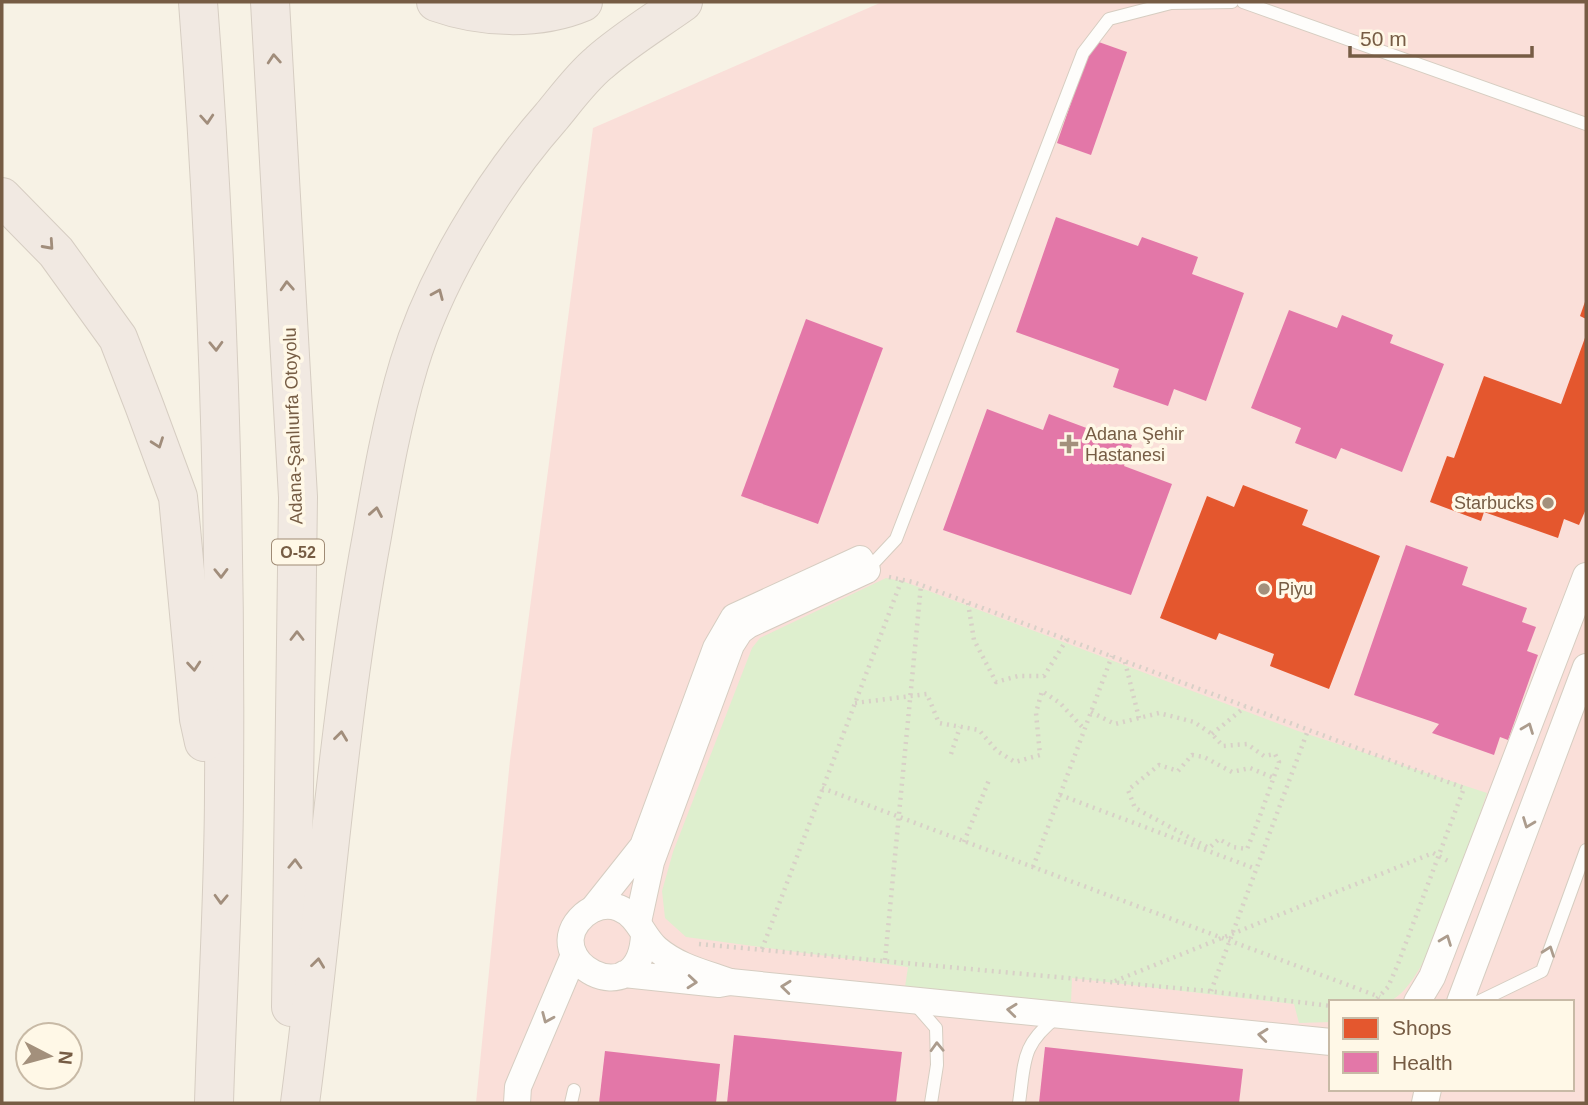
<svg xmlns="http://www.w3.org/2000/svg" width="1588" height="1105" viewBox="0 0 1588 1105" font-family="Helvetica,sans-serif">
<style>
.medical{fill:#fadfd9;fill-rule:evenodd}
.green{fill:#deefce}
.shops{fill:#e4572e}
.health{fill:#e377a8}
.lines{fill:none;stroke-linecap:round;stroke-linejoin:round}
.lane-casing{stroke:#d6cdc1;stroke-width:14}
.street-casing{stroke:#d6cdc1;stroke-width:28}
.highway-casing{stroke:#d6cdc2;stroke-width:40}
.path{stroke:#d8d0c7;stroke-width:4.5;stroke-dasharray:2 5;stroke-linecap:butt}
.lane{stroke:#fefdfb;stroke-width:12}
.street{stroke:#fefdfb;stroke-width:26}
.highway{stroke:#f1e9e2;stroke-width:38}
.oneway{stroke:#a18d7b}
.oneway2{stroke:#ac9c8d}
.poi-dot{fill:#a3907c;stroke:#fff8e7;stroke-width:2.5}
.labels{text-anchor:middle;dominant-baseline:central;stroke-width:7;stroke-linejoin:round;paint-order:stroke}
.shield{fill:#fff8e7;stroke:#9f8b75;stroke-width:2}
.shield-label{font-size:16px;font-weight:bold;fill:#765c44}
.street-label{font-size:18px;fill:#765c44;stroke:#fff8e7}
.poi-label{font-size:18px;fill:#765c44;stroke:#fff8e7;text-anchor:start}
</style>
<rect width="100%" height="100%" fill="#f7f2e5"/>
<path class="medical" d="M882 2H1586V1103H476L510 760 593 128ZM1331 1002H1572V1089H1331Z"/>
<path class="green" d="M886 578 905 582 1298 731 1487 793C1472 836 1431 984 1390 1001 1375 1007 1347 1002 1331 1002V1022L1299 1023 1294 1004 1072 978 1071 1002 905 987 908 967 686 937 665 918 662 891 673 852 752 648 760 638Z"/>
<g class="shops">
<polygon points="1586,299 1586,319 1580,316"/>
<polygon points="1586,335 1586,509 1579,525 1564,519 1558,538 1484,512 1481,521 1430,502 1447,456 1454,458 1484,376 1561,404"/>
<polygon points="1243,485 1308,510 1302,525 1380,556 1329,689 1270,666 1274,654 1219,633 1216,640 1160,618 1207,496 1234,507"/>
</g>
<g class="health">
<polygon points="1093,40 1127,52 1091,155 1057,143"/>
<polygon points="1056,217 1138,246 1142,237 1198,257 1192,274 1244,293 1206,401 1174,389 1168,406 1113,387 1119,369 1016,332"/>
<polygon points="1289,310 1337,328 1342,315 1393,335 1390,343 1444,364 1402,472 1341,448 1336,459 1295,443 1301,428 1251,408"/>
<polygon points="806,319 883,348 818,524 741,496"/>
<polygon points="987,409 1043,430 1049,414 1132,445 1124,466 1172,484 1131,595 943,530"/>
<polygon points="1406,545 1468,567 1462,585 1527,608 1522,622 1536,627 1527,651 1538,655 1508,740 1500,737 1494,755 1432,733 1439,724 1354,695"/>
<polygon points="734,1035 902,1052 896,1103 727,1103"/>
<polygon points="1045,1047 1243,1069 1239,1103 1039,1103"/>
<polygon points="605,1051 720,1064 716,1103 599,1103"/>
</g>
<g class="lines">
<g class="lane-casing">
<g id="lane">
<polyline points="1243,2 1586,124"/>
<polyline points="867,570 896,539 1083,53 1109,19 1171,3 1232,2"/>
<polyline points="1478,1002 1542,971 1586,850"/>
<polyline points="915,1004 936,1028 937,1065 931,1103"/>
<polyline points="571,1103 574,1090"/>
<path d="M1019 1103C1025 1061 1021 1045 1057 1017"/>
</g>
</g>
<g class="street-casing">
<g id="street">
<polyline points="593,909 643,846 716,648 734,617 860,559 867,570 748,625 740,631 731,645 651,862 638,922"/>
<path d="M624 974 719 984 730 982C705 973 678 967 657 949 642 936 639 916 619 908 607 903 593 907 584 915 534 959 639 1019 644 936"/>
<polyline points="730,982 1331,1042"/>
<polyline points="1417,1002 1432,977 1586,576"/>
<polyline points="1460,1002 1586,667"/>
<polyline points="517,1103 518,1087 574,955"/>
<polyline points="1425,1103 1428,1089"/>
</g>
</g>
<g class="highway-casing">
<g id="highway">
<path d="M198 2C218 263 226 526 224 788 224 893 217 998 214 1103"/>
<polyline points="270,2 298,497 291,1007"/>
<path d="M436 2C481 18 538 21 583 2"/>
<polyline points="2,197 56,252 118,338 144,405 178,497 199,719 204,742"/>
<path d="M300 1103C325 914 337 724 372 536 382 478 392 420 409 364 435 278 492 184 551 117 566 99 581 78 599 63 625 40 655 22 683 2"/>
</g>
</g>
<g class="path">
<polyline points="889,577 913,582 1464,788 1398,964 1388,987 1374,1002"/>
<polyline points="968,603 974,640 996,682 1018,676 1044,676 1067,639"/>
<polyline points="1125,662 1139,718"/>
<polyline points="855,703 927,694 939,723 979,730 997,751 1015,762 1040,755 1036,713 1042,691 1060,703 1084,729"/>
<path d="M1091 712 1115 724 1159 713 1194 722 1212 734 1223 746 1247 744 1264 756 1275 754 1279 762C1269 791 1259 820 1247 849L1233 847 1219 839 1209 848 1135 808 1128 790 1159 765 1178 771 1192 755 1204 757 1232 772 1250 768 1274 778"/>
<polyline points="1212,734 1245,707"/>
<polyline points="951,754 960,727"/>
<polyline points="822,788 1380,997"/>
<polyline points="1060,795 1256,869"/>
<polyline points="964,842 989,780"/>
<polyline points="1033,867 1112,656"/>
<polyline points="699,944 1208,991 1331,1006"/>
<polyline points="762,949 902,579"/>
<polyline points="885,960 921,585"/>
<polyline points="1115,981 1433,853 1450,862"/>
<polyline points="1211,991 1308,730"/>
</g>
<use href="#lane" class="lane"/>
<use href="#street" class="street"/>
<use href="#highway" class="highway"/>
</g>
<defs><path id="oneway-chevron" d="M-2-3.5L2.5 0L-2 3.5" fill="none" stroke-width="1.6" stroke-linecap="round" stroke-linejoin="round" transform="scale(1.75)"/></defs>
<g class="oneway">
<use href="#oneway-chevron" transform="translate(274 59) rotate(-94)"/>
<use href="#oneway-chevron" transform="translate(207 119) rotate(86)"/>
<use href="#oneway-chevron" transform="translate(49 245) rotate(48)"/>
<use href="#oneway-chevron" transform="translate(287 286) rotate(-93)"/>
<use href="#oneway-chevron" transform="translate(438 294) rotate(-67)"/>
<use href="#oneway-chevron" transform="translate(216 346) rotate(88)"/>
<use href="#oneway-chevron" transform="translate(158 443) rotate(70)"/>
<use href="#oneway-chevron" transform="translate(376 512) rotate(-80)"/>
<use href="#oneway-chevron" transform="translate(221 573) rotate(89)"/>
<use href="#oneway-chevron" transform="translate(297 636) rotate(-90)"/>
<use href="#oneway-chevron" transform="translate(194 666) rotate(85)"/>
<use href="#oneway-chevron" transform="translate(341 736) rotate(-83)"/>
<use href="#oneway-chevron" transform="translate(295 864) rotate(-88)"/>
<use href="#oneway-chevron" transform="translate(221 899) rotate(92)"/>
<use href="#oneway-chevron" transform="translate(318 963) rotate(-83)"/>
</g>
<g class="oneway2">
<use href="#oneway-chevron" transform="translate(1528 728) rotate(-69)"/>
<use href="#oneway-chevron" transform="translate(1528 823) rotate(111)"/>
<use href="#oneway-chevron" transform="translate(1446 940) rotate(-69)"/>
<use href="#oneway-chevron" transform="translate(1549 951) rotate(-70)"/>
<use href="#oneway-chevron" transform="translate(692 982) rotate(5)"/>
<use href="#oneway-chevron" transform="translate(786 987) rotate(-174)"/>
<use href="#oneway-chevron" transform="translate(1012 1010) rotate(-174)"/>
<use href="#oneway-chevron" transform="translate(547 1018) rotate(113)"/>
<use href="#oneway-chevron" transform="translate(1263 1035) rotate(-174)"/>
<use href="#oneway-chevron" transform="translate(937 1047) rotate(-92)"/>
</g>
<g class="poi-dot">
<path d="M1065.5 433.5h7v7h7v7h-7v7h-7v-7h-7v-7h7z"/>
<circle cx="1548" cy="503" r="7"/>
<circle cx="1264" cy="589" r="7"/>
</g>
<g class="labels">
<rect class="shield" x="272" y="539.5" width="52" height="25" rx="5"/>
<g class="shield-label">
<text x="298" y="552">O-52</text>
</g>
<g class="street-label">
<text transform="translate(293 426) rotate(-92)">Adana-Şanlıurfa Otoyolu</text>
</g>
<g class="poi-label">
<text x="1085" y="434">Adana Şehir<tspan x="1085" dy="21">Hastanesi</tspan></text>
<text x="1534" y="503" text-anchor="end">Starbucks</text>
<text x="1278" y="589">Piyu</text>
</g>
</g>
<rect width="1588" height="1105" fill="none" stroke="#765c44" stroke-width="7"/>
<rect x="1329" y="1000" width="245" height="91" fill="#fff8e7" stroke="#c8baa6" stroke-width="2"/>
<rect x="1343" y="1018" width="35" height="21" fill="#e4572e" stroke="#c8baa6" stroke-width="2"/>
<text x="1392" y="1035" font-size="21" fill="#765c44">Shops</text>
<rect x="1343" y="1052" width="35" height="21" fill="#e377a8" stroke="#c8baa6" stroke-width="2"/>
<text x="1392" y="1070" font-size="21" fill="#765c44">Health</text>
<g transform="translate(49 1056) rotate(96)"><circle r="33" fill="#fff8e7" stroke="#c8baa6" stroke-width="2"/>
<path d="M0-5L12 26L0 18L-12 26Z" fill="#a3907c"/>
<text y="-10" font-size="19" font-weight="bold" text-anchor="middle" fill="#765c44">N</text>
</g>
<path d="M1350 46v10h182v-10" fill="none" stroke="#765c44" stroke-width="3.5"/>
<text x="1360" y="46" font-size="21" fill="#765c44" stroke="#fff8e7" stroke-width="5" paint-order="stroke">50 m</text>
</svg>
